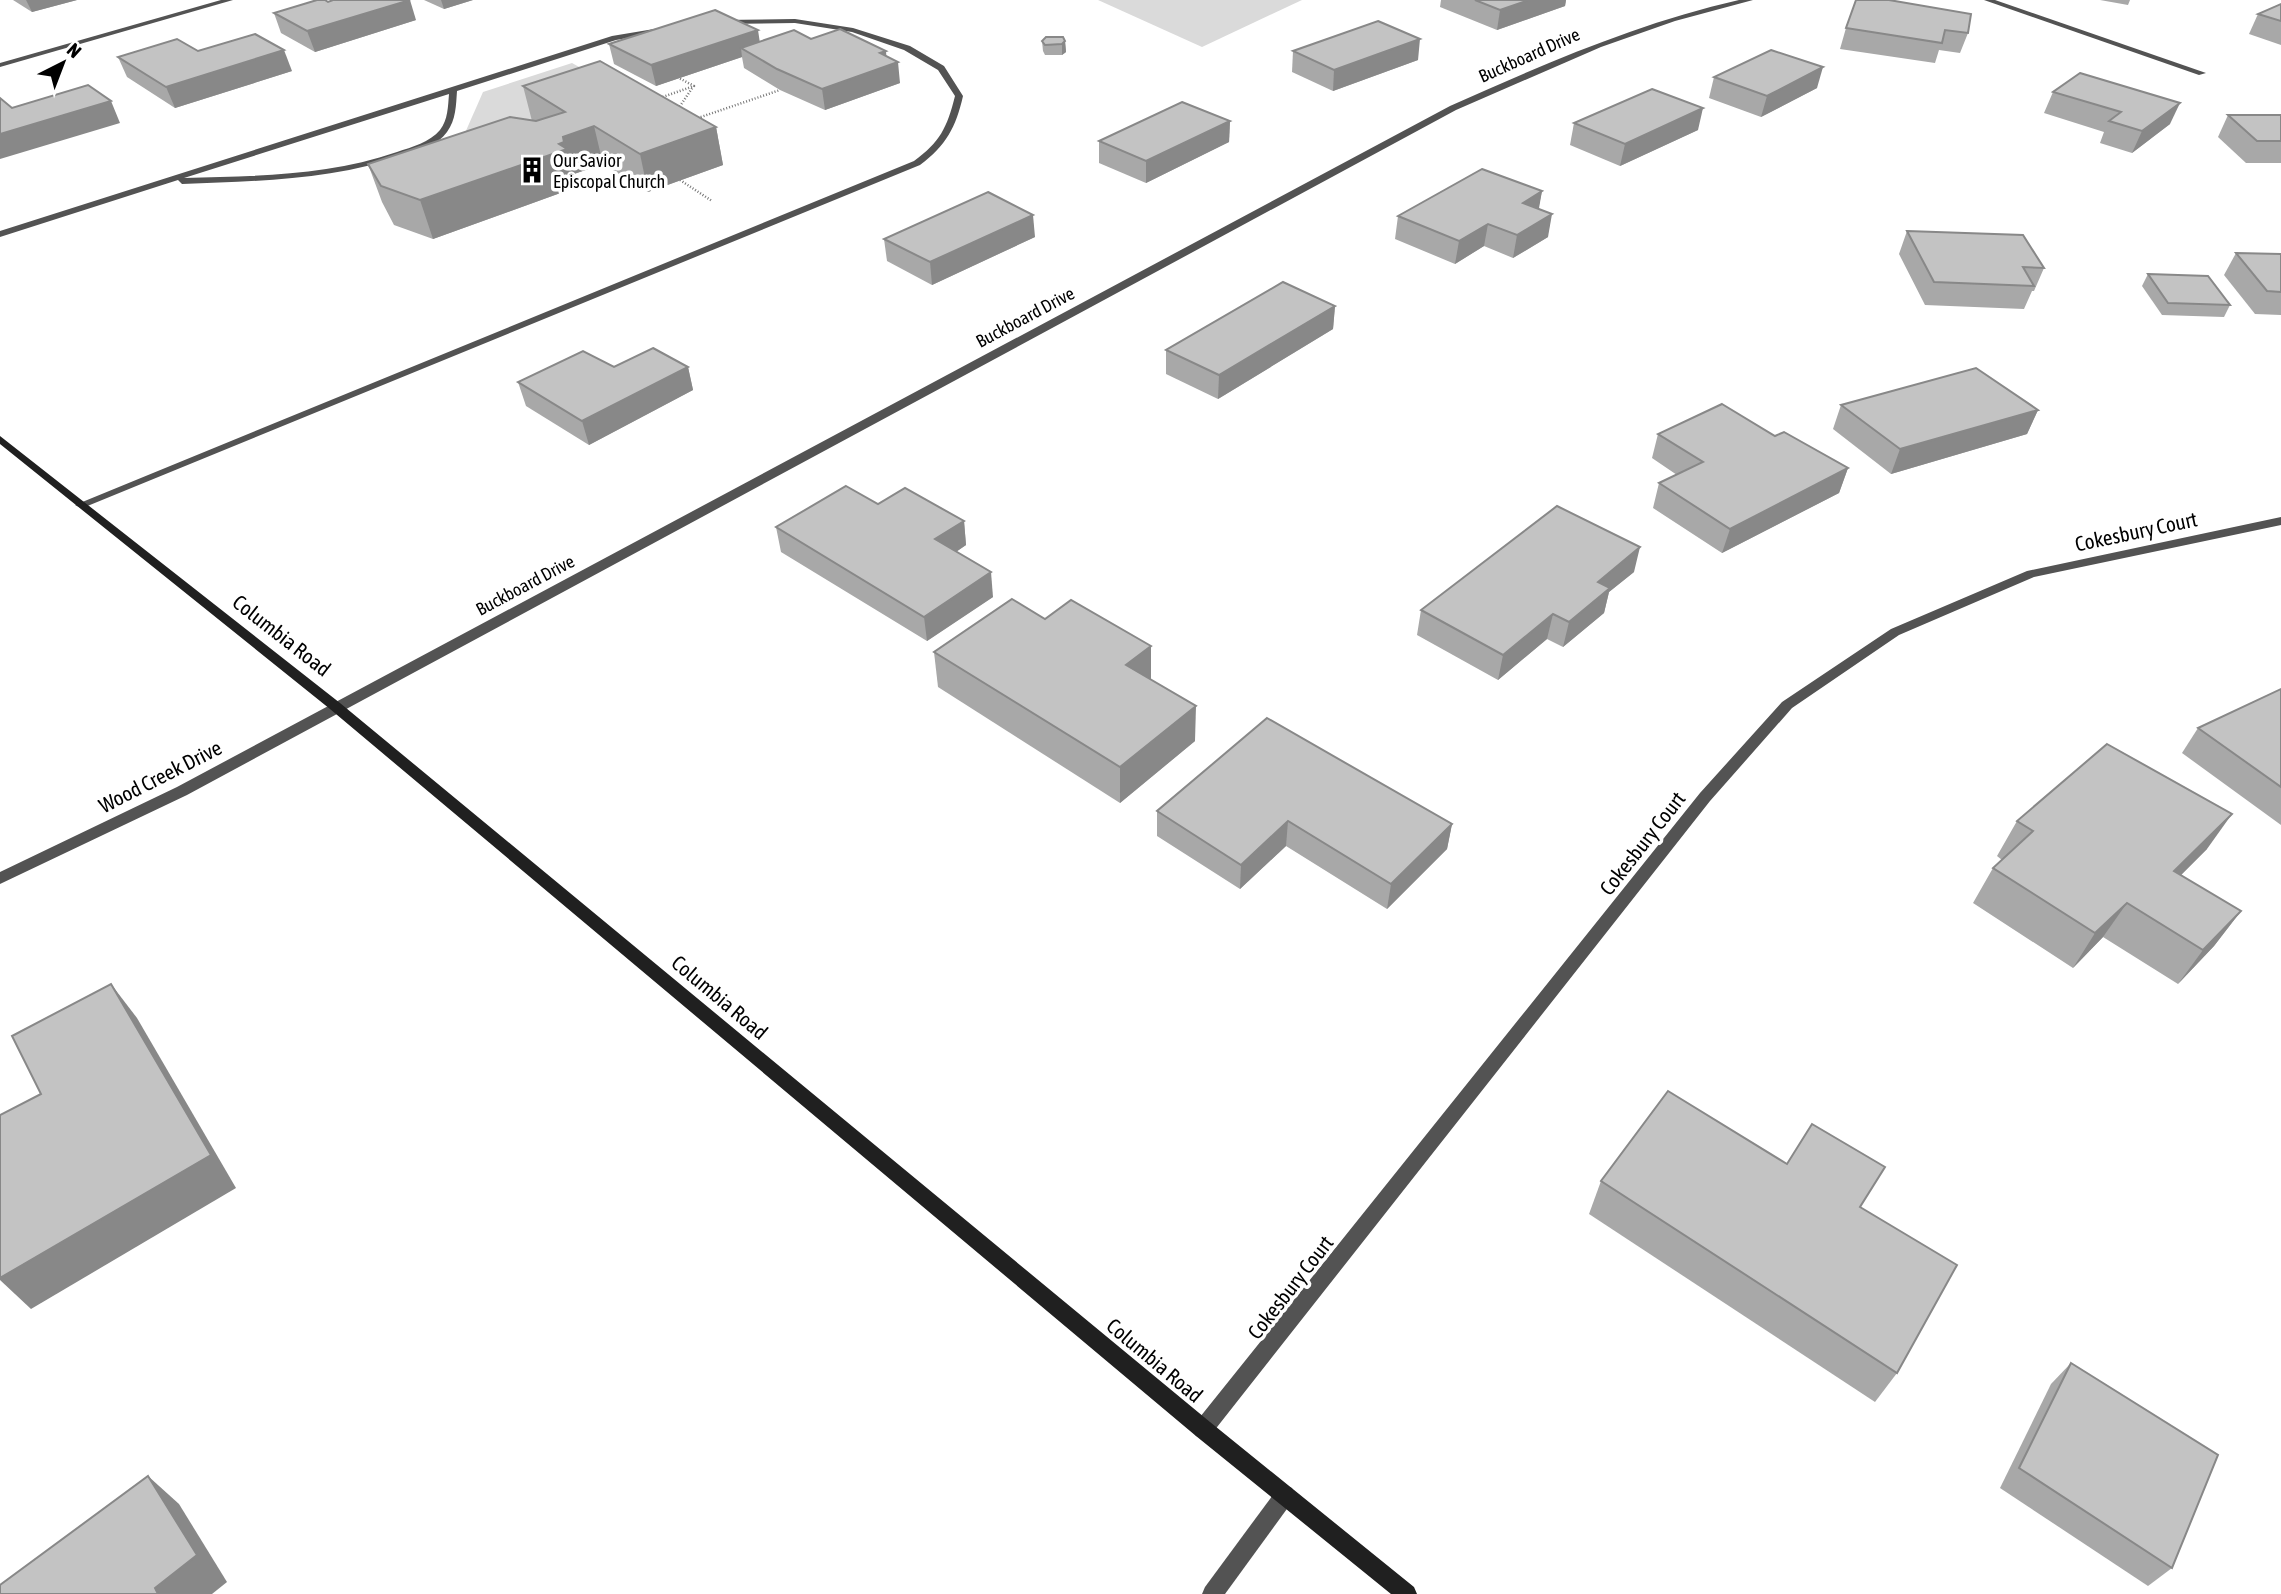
<svg xmlns="http://www.w3.org/2000/svg" width="2281" height="1594" viewBox="0 0 2281 1594" font-family="'Asap Condensed',sans-serif">
<style>
.green{fill:#dadada}
.lines{fill:none;stroke-linecap:round;stroke-linejoin:round}
.path{stroke:#757575;stroke-width:2.5;stroke-dasharray:1 2;stroke-linecap:butt}
.service{fill:#535353;fill-rule:evenodd}
.minor{fill:#535353;fill-rule:evenodd}
.secondary{fill:#202020;fill-rule:evenodd}
.wall{fill:#a8a8a8}
.shaded-wall{fill:#888}
.building{fill:#c3c3c3;stroke:#888;stroke-width:2}
.labels{text-anchor:middle;dominant-baseline:central;stroke-width:7;stroke-linejoin:round;paint-order:stroke}
.far-street-label{font-size:18px;fill:#000;stroke:#fff}
.far-poi-label{font-size:18px;fill:#000;stroke:#fff;text-anchor:start}
.street-label{font-size:21px;fill:#000;stroke:#fff}
</style>
<rect width="100%" height="100%" fill="#fff"/>
<g class="green">
<polygon points="1098,0 1302,0 1202,47"/>
<polygon points="572,63 621,90 531,121 465,133 483,92"/>
</g>
<g class="lines">
<g class="path">
<polyline points="657,99 694,86 679,78"/>
<polyline points="678,109 693,87"/>
<polyline points="695,119 780,90"/>
<polyline points="680,180 712,201"/>
</g>
<polygon class="service" points="1285,1485 1292,1488 1295,1495 1292,1502 1225,1594 1202,1594 1205,1587 1278,1488"/>
<g class="minor">
<polygon points="221,0 233,0 0,67 0,63"/>
<path d="M1739 0H1753L1675 21 1601 47 1456 110 187 795 0 884V872L177 787 1450 106C1544 64 1638 23 1739 0Z"/>
<polygon points="1984,0 1995,0 2206,73 2199,75"/>
<path d="M795 19 853 28 910 46 944 66 963 96C956 127 946 146 920 165L85 507 81 508 75 505 914 161C940 142 947 128 955 96L938 70 904 50 852 32 795 23 721 24 717 22 721 20Z"/>
<path d="M660 28H663V32L616 40 457 91C456 105 456 120 447 132 438 145 420 150 405 155 333 180 258 181 182 184L178 180 0 237V231L612 36ZM449 94C448 106 448 120 440 130 430 142 412 147 397 152 328 176 256 176 184 178Z"/>
<polygon points="2281,517 2281,525 2034,577 1899,635 1792,708 1710,801 1210,1436 1203,1438 1196,1436 1193,1429 1196,1422 1700,793 1782,702 1891,629 2027,571"/>
</g>
<polygon class="secondary" points="0,436 340,703 1210,1422 1414,1587 1417,1594 1391,1594 1196,1436 330,709 0,444"/>
</g>
<g class="wall">
<polygon points="13,0 77,0 32,12"/>
<polygon points="424,0 473,0 444,9"/>
<polygon points="1441,0 1566,0 1565,6 1497,30 1440,7"/>
<polygon points="2100,0 2130,0 2128,5"/>
<polygon points="328,2 416,20 315,52 281,33 274,13"/>
<polygon points="2281,4 2281,45 2249,34 2258,14"/>
<polygon points="1971,14 1968,33 1960,53 1939,50 1935,63 1840,49 1846,28"/>
<polygon points="811,39 886,51 886,56 900,83 825,110 780,90 744,68 742,57 656,86 614,64 609,44 760,41"/>
<polygon points="1042,41 1065,41 1066,52 1062,55 1045,55 1043,51"/>
<polygon points="198,51 292,71 175,108 127,77 118,57"/>
<polygon points="1293,51 1418,60 1333,91 1292,72"/>
<polygon points="1714,77 1817,88 1761,117 1709,98"/>
<polygon points="523,86 716,127 723,165 648,192 603,164 574,174 577,187 433,239 394,225 382,202 368,164 532,121"/>
<polygon points="2053,92 2170,124 2132,153 2100,143 2104,132 2044,113"/>
<polygon points="2228,115 2281,115 2281,163 2246,163 2218,137"/>
<polygon points="1230,121 1229,142 1146,183 1099,163 1099,141"/>
<polygon points="1574,123 1698,130 1620,166 1570,145"/>
<polygon points="1542,191 1538,209 1548,237 1513,258 1484,246 1455,264 1395,239 1398,216"/>
<polygon points="1907,231 2044,268 2034,291 2032,291 2024,309 1925,305 1899,254"/>
<polygon points="1035,237 932,285 887,261 884,239"/>
<polygon points="2236,253 2281,254 2281,315 2255,314 2224,275"/>
<polygon points="2148,274 2230,305 2224,317 2162,315 2142,286"/>
<polygon points="1335,306 1333,329 1218,399 1166,374 1166,350"/>
<polygon points="614,367 688,367 693,390 589,445 526,406 518,382"/>
<polygon points="1841,405 2038,410 2027,434 1891,474 1833,429"/>
<polygon points="1658,434 1775,436 1848,468 1839,493 1722,553 1653,508 1659,483 1677,475 1652,458"/>
<polygon points="878,504 964,521 966,545 956,552 993,597 927,641 781,552 776,527"/>
<polygon points="1634,572 1609,592 1604,613 1563,647 1547,639 1498,680 1417,635 1421,610"/>
<polygon points="934,652 1151,680 1195,741 1120,803 938,687"/>
<polygon points="2281,689 2281,825 2182,753 2198,728"/>
<polygon points="1157,811 1452,824 1447,849 1387,909 1286,846 1240,889 1157,836"/>
<polygon points="2017,821 2207,849 2181,875 2241,911 2214,946 2178,984 2103,937 2073,968 1973,903 1993,868 2002,860 1997,856"/>
<polygon points="1787,1164 1860,1207 1897,1373 1875,1402 1589,1214 1601,1181"/>
<polygon points="2071,1363 2172,1568 2148,1586 2000,1488 2051,1384"/>
</g>
<g class="shaded-wall">
<polygon points="26,0 77,0 32,12"/>
<polygon points="410,0 416,20 315,52 307,31"/>
<polygon points="441,0 473,0 444,9"/>
<polygon points="1529,0 1566,0 1565,6 1497,30 1500,10"/>
<polygon points="758,30 761,50 741,48 742,57 656,86 651,65"/>
<polygon points="1420,39 1418,60 1333,91 1334,70"/>
<polygon points="1065,41 1066,52 1062,55 1062,44"/>
<polygon points="284,50 292,71 175,108 166,87"/>
<polygon points="886,51 887,66 898,62 900,83 825,110 822,89 880,53"/>
<polygon points="1823,67 1817,88 1761,117 1767,96"/>
<polygon points="111,101 120,123 0,159 0,134"/>
<polygon points="2180,103 2170,124 2132,153 2142,131"/>
<polygon points="1703,108 1698,130 1620,166 1625,144"/>
<polygon points="1230,121 1229,142 1146,183 1146,161"/>
<polygon points="594,126 603,164 574,174 577,187 433,239 420,200 563,137"/>
<polygon points="716,127 723,165 648,192 640,154"/>
<polygon points="1542,191 1538,214 1523,203"/>
<polygon points="1552,214 1548,237 1513,258 1517,235"/>
<polygon points="1033,215 1035,237 932,285 930,262"/>
<polygon points="1488,224 1484,246 1455,264 1459,241"/>
<polygon points="1335,306 1333,329 1218,399 1219,375"/>
<polygon points="688,367 693,390 589,445 582,421"/>
<polygon points="2038,410 2027,434 1891,474 1900,449"/>
<polygon points="1848,468 1839,493 1722,553 1730,529"/>
<polygon points="964,521 966,545 938,564 935,539"/>
<polygon points="1640,547 1634,572 1609,592 1604,613 1563,647 1569,622 1598,582"/>
<polygon points="991,572 993,597 927,641 924,617"/>
<polygon points="1553,614 1547,639 1498,680 1503,655"/>
<polygon points="1151,646 1151,681 1126,665"/>
<polygon points="1196,706 1195,741 1120,803 1120,767"/>
<polygon points="2232,814 2207,849 2150,906 2174,871"/>
<polygon points="1288,821 1286,846 1240,889 1241,865"/>
<polygon points="1452,824 1447,849 1387,909 1391,884"/>
<polygon points="2127,903 2103,937 2073,968 2095,933"/>
<polygon points="2241,911 2214,946 2178,984 2203,950"/>
<polygon points="111,984 137,1018 236,1188 31,1309 0,1280 0,1278"/>
<polygon points="148,1476 179,1504 227,1582 212,1594 158,1594 155,1588"/>
</g>
<g class="building">
<polygon points="317,0 325,0 328,2 333,0 410,0 307,31 274,13"/>
<polygon points="1475,0 1529,0 1500,10"/>
<polygon points="1856,0 1889,0 1971,14 1968,33 1945,30 1942,43 1846,28"/>
<polygon points="2281,4 2281,21 2258,14"/>
<polygon points="715,10 758,30 651,65 609,44"/>
<polygon points="1378,21 1420,39 1334,70 1293,51"/>
<polygon points="840,29 886,51 880,53 898,62 822,89 777,69 741,48 794,30 811,39"/>
<polygon points="255,34 284,50 166,87 118,57 177,39 198,51"/>
<polygon points="1046,37 1063,37 1065,41 1062,44 1045,45 1042,41"/>
<polygon points="1771,50 1823,67 1767,96 1714,77"/>
<polygon points="600,61 716,127 640,154 594,126 563,137 564,142 559,144 567,149 420,200 381,186 368,164 510,117 536,121 565,112 523,86"/>
<polygon points="2080,73 2180,103 2142,131 2109,121 2121,112 2053,92"/>
<polygon points="88,85 111,101 0,134 0,98 12,108"/>
<polygon points="1652,89 1703,108 1625,144 1574,123"/>
<polygon points="1182,102 1230,121 1146,161 1099,141"/>
<polygon points="2228,115 2281,115 2281,141 2257,141"/>
<polygon points="1482,169 1542,191 1523,203 1552,214 1517,235 1488,224 1459,241 1398,216"/>
<polygon points="988,192 1033,215 930,262 884,239"/>
<polygon points="1907,231 2023,235 2044,268 2023,267 2034,286 1934,282"/>
<polygon points="2236,253 2281,254 2281,292 2267,291"/>
<polygon points="2148,274 2208,276 2230,305 2168,303"/>
<polygon points="1283,282 1335,306 1219,375 1166,350"/>
<polygon points="653,348 688,367 582,421 518,382 583,351 614,367"/>
<polygon points="1976,368 2038,410 1900,449 1841,405"/>
<polygon points="1722,404 1775,436 1784,432 1848,468 1730,529 1659,483 1703,462 1658,434"/>
<polygon points="846,486 878,504 905,488 964,521 935,539 991,572 924,617 776,527"/>
<polygon points="1557,506 1640,547 1598,582 1610,588 1569,622 1553,614 1503,655 1421,610"/>
<polygon points="1012,599 1045,619 1071,600 1151,646 1126,665 1196,706 1120,767 934,652"/>
<polygon points="2281,689 2281,787 2198,728"/>
<polygon points="1267,718 1452,824 1391,884 1288,821 1241,865 1157,811"/>
<polygon points="2107,744 2232,814 2174,871 2241,911 2203,950 2127,903 2095,933 1993,868 2033,831 2017,821"/>
<polygon points="111,984 211,1155 0,1278 0,1115 41,1094 12,1036"/>
<polygon points="1668,1091 1787,1164 1812,1124 1885,1167 1860,1207 1957,1265 1897,1373 1601,1181"/>
<polygon points="2071,1363 2218,1455 2172,1568 2019,1468"/>
<polygon points="148,1476 197,1555 155,1588 158,1594 0,1594 0,1585"/>
</g>
<defs>
<g id="building-bare" transform="scale(2.1)"><path d="M-4-6H4V6H1V3H-1V6H-4ZM-2.5-4.3h1.7v1.8h-1.7ZM.8-4.3h1.7v1.8H.8ZM-2.5-1h1.7V.8h-1.7ZM.8-1h1.7V.8H.8Z" fill="#000" stroke="#fff" stroke-width="2.5" paint-order="stroke"/></g>
</defs>
<g fill-rule="evenodd">
<use href="#building-bare" x="532" y="170"/>
</g>
<g class="labels">
<g class="far-street-label">
<text transform="translate(1529 55) rotate(-24)">Buckboard Drive</text>
<text transform="translate(1025 317) rotate(-28)">Buckboard Drive</text>
<text transform="translate(525 585) rotate(-28)">Buckboard Drive</text>
</g>
<g class="far-poi-label">
<text x="553" y="160">Our Savior<tspan x="553" dy="21">Episcopal Church</tspan></text>
</g>
<g class="street-label">
<text transform="translate(2136 531) rotate(-12)">Cokesbury Court</text>
<text transform="translate(282 635) rotate(38)">Columbia Road</text>
<text transform="translate(160 776) rotate(-27)">Wood Creek Drive</text>
<text transform="translate(1642 843) rotate(-52)">Cokesbury Court</text>
<text transform="translate(720 997) rotate(40)">Columbia Road</text>
<text transform="translate(1290 1287) rotate(-52)">Cokesbury Court</text>
<text transform="translate(1155 1360) rotate(40)">Columbia Road</text>
</g>
</g>
<g transform="translate(63 63) rotate(42)" stroke="#ffffff" stroke-width="5" paint-order="stroke">
<path d="M0-5L12 26L0 18L-12 26Z" fill="#000000"/>
<text y="-10" font-size="19" font-weight="bold" text-anchor="middle" fill="#000000">N</text>
</g>
</svg>
